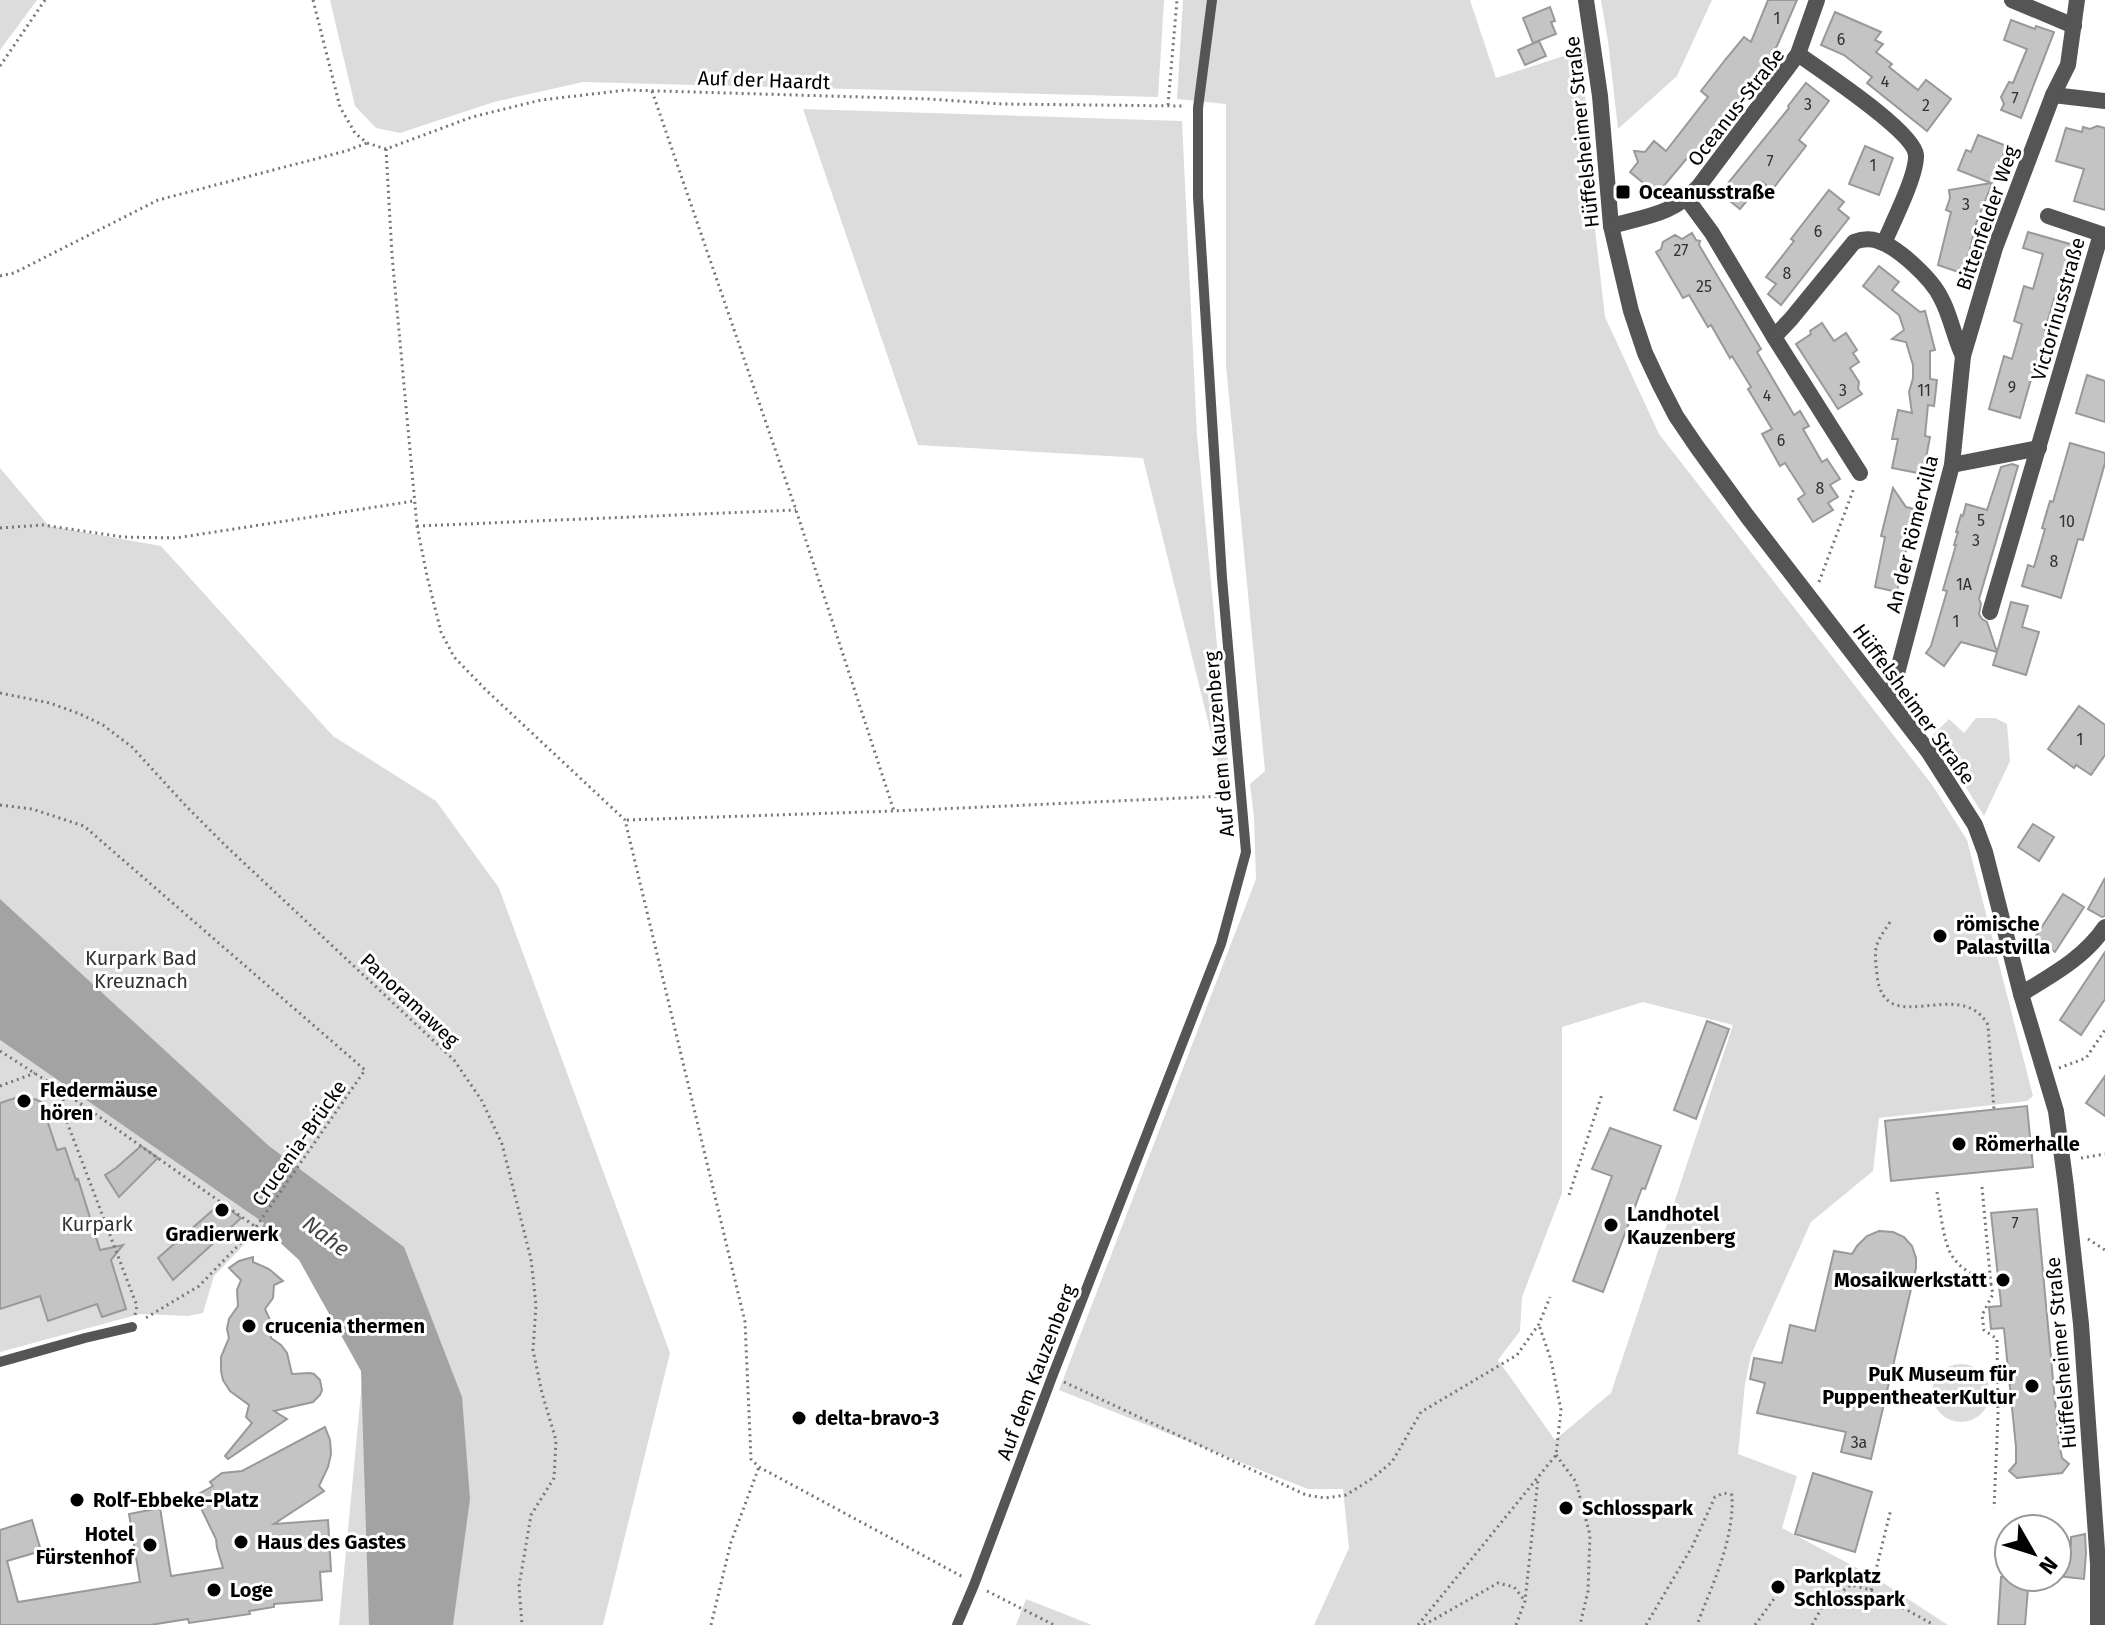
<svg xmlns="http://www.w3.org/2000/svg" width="2105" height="1625" viewBox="0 0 2105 1625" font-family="'Fira Sans',sans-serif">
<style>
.green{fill:#dcdcdc;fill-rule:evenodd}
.water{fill:#a3a3a3}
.building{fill:#c4c4c4;stroke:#999;stroke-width:2}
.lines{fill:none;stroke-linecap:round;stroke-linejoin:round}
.path{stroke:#777;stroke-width:3;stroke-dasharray:2 4;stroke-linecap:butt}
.lane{stroke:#555;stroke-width:10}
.street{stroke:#555;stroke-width:16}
.poi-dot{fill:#000;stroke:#fff;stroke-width:3}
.labels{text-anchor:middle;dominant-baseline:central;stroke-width:6;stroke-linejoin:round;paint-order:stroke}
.number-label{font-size:16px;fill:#313131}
.street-label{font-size:20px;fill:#000;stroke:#fff}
.poi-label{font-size:20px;font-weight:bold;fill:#000;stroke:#fff;text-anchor:start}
.park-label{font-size:20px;fill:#333;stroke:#fff}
.water-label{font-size:22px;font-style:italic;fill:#444;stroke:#fff}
</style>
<rect width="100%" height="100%" fill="#fff"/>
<g class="green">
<polygon points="0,0 37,0 0,50"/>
<polygon points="330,0 1164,0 1158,97 583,82 494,102 400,133 376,128 355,106"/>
<path d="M1183 0H1470L1496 78 1585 49 1586 151 1605 317 1659 434 1933 786 1967 840 2033 1096 2027 1101 1879 1118 1873 1171 1811 1222 1751 1355 1745 1384 1738 1454 1797 1476 1782 1528 1874 1577 1948 1625H1314L1349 1548 1343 1489H1308L1059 1390 1256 879 1254 817 1250 784 1265 771 1226 365V104L1177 99ZM1643 1002 1733 1025 1611 1393 1555 1440 1498 1360 1520 1331 1522 1297 1562 1193V1027Z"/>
<polygon points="1601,0 1712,0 1677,76 1618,129 1608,41"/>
<polygon points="803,109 1182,121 1197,435 1230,782 1225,790 1143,458 918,445"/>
<polygon points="0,468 49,526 161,546 333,736 436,801 499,888 670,1353 603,1625 339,1625 363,1371 311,1266 265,1223 214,1276 203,1313 188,1316 140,1314 0,1352 0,1040 226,1196 0,1037"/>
<polygon points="1976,718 1995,718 2007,724 2010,761 1984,816 1957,773 1931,737 1949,719 1964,733"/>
<circle cx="1961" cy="1393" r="29"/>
<polygon points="1026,1599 1092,1625 1016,1625"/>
</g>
<polygon class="water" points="0,899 269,1146 404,1247 462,1397 470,1499 453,1625 369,1625 361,1371 299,1260 276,1239 261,1229 264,1223 0,1040"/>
<g class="building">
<polygon points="1768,0 1797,0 1777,46 1769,57 1773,60 1699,155 1694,151 1688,157 1657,194 1630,172 1638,162 1634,151 1645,152 1654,141 1666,151 1708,97 1701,91 1725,60 1744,37 1751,42"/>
<polygon points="1550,7 1555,21 1551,22 1556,34 1533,43 1523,18"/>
<polygon points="1835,12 1881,32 1875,40 1883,44 1876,52 1892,64 1889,67 1918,90 1926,80 1951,99 1927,131 1867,83 1872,77 1844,55 1821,45"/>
<polygon points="2011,20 2035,29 2036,26 2054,32 2021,118 2001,110 2004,104 2001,97 2009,82 2013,83 2027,49 2004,40"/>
<polygon points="1539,41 1546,56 1525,65 1518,50"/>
<polygon points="1806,83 1829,101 1799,140 1806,146 1772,190 1762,182 1740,209 1720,193 1789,108 1788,106"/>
<polygon points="2097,126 2105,128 2105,210 2074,201 2084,169 2056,161 2066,128 2082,132 2083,127 2090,129"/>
<polygon points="1978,135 2007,146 1976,224 1964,274 1938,265 1951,212 1946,210 1950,198 1949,190 1991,183 1958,170 1966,150 1971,152"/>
<polygon points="1865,146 1893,158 1879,195 1849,184"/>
<polygon points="1829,190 1844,202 1838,209 1849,218 1781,305 1768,294 1776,284 1766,277 1794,241 1791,239"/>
<polygon points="2028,232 2077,246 2064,298 2055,296 2045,330 2053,333 2043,368 2035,365 2020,418 1989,409 2004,356 2012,359 2022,324 2014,321 2024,286 2033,289 2043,254 2023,248"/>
<polygon points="1692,233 1696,240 1700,241 1699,245 1761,349 1757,352 1794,415 1800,411 1809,426 1803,429 1822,462 1827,459 1840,479 1830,485 1838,497 1828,503 1833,510 1813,522 1798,499 1805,494 1785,463 1780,466 1762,434 1772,429 1748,389 1751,387 1732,356 1730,358 1711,325 1708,327 1689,295 1683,298 1656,252 1661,249 1663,242 1675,235 1682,239"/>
<polygon points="1879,266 1899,282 1892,290 1920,312 1925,311 1935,350 1930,351 1930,379 1937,380 1934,406 1928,405 1925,436 1930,437 1923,474 1892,468 1898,439 1892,439 1898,410 1912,413 1909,392 1913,378 1913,365 1906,342 1892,339 1904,330 1899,315 1863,286"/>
<polygon points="1822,323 1834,341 1846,333 1857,350 1853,353 1859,362 1850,368 1859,382 1858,389 1862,394 1838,409 1796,344 1811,334 1810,331"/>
<polygon points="2087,375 2105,381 2105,422 2076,413"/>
<polygon points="2070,443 2105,453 2105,463 2083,540 2078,539 2061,598 2022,586 2028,565 2034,567 2045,529 2042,528 2050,501 2053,502"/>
<polygon points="2012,464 2018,466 1979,599 1981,604 1979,614 1982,619 1987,622 1997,652 2011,602 2028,606 2022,627 2039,632 2026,675 1993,665 1997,652 1961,642 1944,666 1926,653 1931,646 1947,591 1943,590 1956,545 1954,545 1958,532 1956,532 1961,515 1963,516 1966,504 1987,510 2001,467"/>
<polygon points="1893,488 1906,507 1915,509 1897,592 1875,587 1885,537 1881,536"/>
<polygon points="2079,706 2105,725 2105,755 2091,775 2076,765 2074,768 2048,749"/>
<polygon points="2033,824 2054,837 2039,861 2018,847"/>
<polygon points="2105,878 2105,916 2102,917 2088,909"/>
<polygon points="2063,894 2084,907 2055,952 2034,939"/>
<polygon points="2105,952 2105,999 2081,1035 2060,1020"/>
<polygon points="1707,1021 1729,1029 1696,1119 1674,1110"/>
<polygon points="2105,1076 2105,1116 2086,1103"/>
<polygon points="18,1097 20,1104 35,1099 41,1102 57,1150 65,1148 76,1180 78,1179 100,1250 123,1245 111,1260 126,1309 102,1317 97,1304 48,1321 40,1296 0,1309 0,1103"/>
<polygon points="2027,1106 2033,1167 1891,1181 1885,1121"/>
<polygon points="1610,1128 1661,1146 1645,1189 1642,1188 1603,1292 1573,1281 1612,1176 1592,1169"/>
<polygon points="141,1146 158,1158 119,1197 105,1175 116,1168"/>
<polygon points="221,1203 241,1218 173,1280 158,1258"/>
<polygon points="2037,1209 2059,1443 2062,1458 2069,1464 2062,1473 2017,1478 2009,1471 2016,1463 2016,1447 2004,1329 2003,1328 1991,1329 1989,1307 2001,1306 2001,1304 1991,1213"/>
<polygon points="1879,1231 1893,1232 1904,1237 1912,1246 1916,1258 1916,1268 1871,1459 1841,1452 1846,1432 1757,1413 1765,1383 1750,1379 1754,1358 1782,1363 1790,1325 1815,1331 1834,1251 1852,1254 1857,1246 1867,1236"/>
<polygon points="253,1257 253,1262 269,1269 283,1281 274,1285 273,1298 265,1309 270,1320 271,1338 281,1345 287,1353 292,1374 310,1373 314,1374 320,1380 322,1390 320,1395 313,1402 274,1411 287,1419 228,1459 225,1456 252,1423 246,1417 249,1405 230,1391 223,1380 221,1371 221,1357 229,1338 227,1329 229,1319 238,1306 237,1290 241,1280 229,1268 239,1261"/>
<polygon points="325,1427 330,1440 331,1454 328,1467 319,1486 324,1491 274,1524 328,1520 331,1571 320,1572 322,1600 274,1604 274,1607 249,1611 250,1614 189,1623 188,1619 150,1625 0,1625 0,1530 32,1520 41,1551 7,1561 18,1602 140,1582 129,1514 160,1508 171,1576 223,1568 217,1548 216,1539 195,1496 213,1486 210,1482 222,1473 242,1471"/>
<polygon points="1813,1473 1872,1492 1855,1552 1795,1534"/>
<polygon points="2085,1534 2086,1553 2084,1579 2057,1576 2057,1544 2071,1545 2071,1537"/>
<polygon points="2001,1577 2029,1577 2025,1625 1998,1625"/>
</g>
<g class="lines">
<g class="path">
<polyline points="313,0 340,107 355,133 367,143 386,149 472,117 541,100 627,90 929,99 1002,104 1182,106"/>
<polyline points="0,66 45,0"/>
<polyline points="652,91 796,510 894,811"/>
<polyline points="1168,105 1177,0"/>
<polyline points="386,149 392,255 417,526 427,576 441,632 454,657 486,690 625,820 745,1322 751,1459 759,1467 963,1577"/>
<polyline points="0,276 14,273 158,200 346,151 367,143"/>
<polyline points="417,526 796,510"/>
<polyline points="0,528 43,525 123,537 176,538 414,501"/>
<polyline points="1819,582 1854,488"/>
<polyline points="0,693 50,703 80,714 103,725 132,747 186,806 228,848 454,1060 482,1101 502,1144 531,1259 536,1305 533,1350 542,1393 556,1440 554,1478 531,1515 519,1586 522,1625"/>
<polyline points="0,805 32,809 84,826 365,1070 256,1227 199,1286 144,1319"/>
<polyline points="627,820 894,811 1227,796"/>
<path d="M1890 922C1874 946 1874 946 1877 975 1884 1042 1960 974 1988 1025L1994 1110"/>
<polyline points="0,1051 64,1092 256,1227"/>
<polyline points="2059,1068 2086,1058 2105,1030"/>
<polyline points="0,1086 35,1073"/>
<polyline points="64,1093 62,1109 137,1306 135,1315"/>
<polyline points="2081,1158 2105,1154"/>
<polyline points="1982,1187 1991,1285"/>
<path d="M1937 1192C1940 1208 1943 1240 1951 1254 1959 1269 1977 1277 1991 1285L1993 1294 1982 1315 1984 1330 1997 1339 1998 1416 1994 1508"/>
<polyline points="1569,1195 1602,1094"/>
<polyline points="2088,1239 2105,1250"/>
<polyline points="1064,1382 1306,1495 1325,1498 1346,1495 1370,1480 1392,1462 1421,1412 1517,1355 1539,1324 1550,1297"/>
<polyline points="1556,1455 1576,1482 1590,1535 1588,1591 1580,1625"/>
<polyline points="1871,1590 1891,1509"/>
<polyline points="987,1591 1054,1625"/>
<polyline points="711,1625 731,1542 759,1467"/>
<polyline points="1418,1625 1556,1455 1561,1410 1551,1360 1539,1325"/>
<polyline points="1424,1625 1498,1583 1514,1587 1525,1601"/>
<polyline points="1516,1625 1525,1601 1538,1479"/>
<path d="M1646 1625 1692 1547 1715 1497 1724 1493 1732 1495C1734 1542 1713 1582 1697 1625"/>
<polyline points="1755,1625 1787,1581"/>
<polyline points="1812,1625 1824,1604 1851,1585 1871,1590 1934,1625"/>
</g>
<g class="lane">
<polyline points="0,1362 85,1338 132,1327"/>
<polyline points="957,1625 974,1585 1052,1377 1221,944 1246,852 1222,578 1198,197 1198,108 1212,0"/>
</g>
<g class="street">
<polyline points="1586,0 1600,96 1611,226 1631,311 1645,353 1660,385 1676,416 1697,447 1747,516 1928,751 1975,825 1985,852 2021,994 2056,1111 2066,1187 2081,1324 2098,1564 2098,1625"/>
<polyline points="2012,0 2074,26"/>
<path d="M1798 54C1820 70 1914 131 1916 155 1917 175 1893 222 1884 243"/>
<polyline points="2053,95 2105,101"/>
<polyline points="1687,199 1712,233 1774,337 1860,473"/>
<path d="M1611 226C1647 216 1674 214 1699 186L1798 54 1817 0"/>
<path d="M1774 337 1791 319 1854 242C1862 239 1869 238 1878 241 1898 247 1932 279 1941 298 1951 316 1954 338 1963 356"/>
<polyline points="1952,465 2039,448"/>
<polyline points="1990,612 2101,234 2048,216"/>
<polyline points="1890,700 1952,465 1963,356 1995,248 2053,95 2068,65 2077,0"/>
<path d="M2021 994C2052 975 2084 958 2105 927"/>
</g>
</g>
<g class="poi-dot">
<rect x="1615" y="184" width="16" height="16" rx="4"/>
<circle cx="1940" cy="936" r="8"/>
<circle cx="24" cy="1101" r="8"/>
<circle cx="1959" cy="1144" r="8"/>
<circle cx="222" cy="1210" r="8"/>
<circle cx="1611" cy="1225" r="8"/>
<circle cx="2003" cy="1280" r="8"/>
<circle cx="249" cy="1326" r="8"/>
<circle cx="2032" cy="1386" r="8"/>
<circle cx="799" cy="1418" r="8"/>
<circle cx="77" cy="1500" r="8"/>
<circle cx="1566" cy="1508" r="8"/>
<circle cx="241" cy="1542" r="8"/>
<circle cx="150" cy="1545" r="8"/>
<circle cx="1778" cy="1587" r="8"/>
<circle cx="214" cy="1590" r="8"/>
</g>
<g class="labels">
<g class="number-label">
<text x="1777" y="18">1</text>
<text x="1841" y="39">6</text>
<text x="1885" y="81">4</text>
<text x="2015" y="98">7</text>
<text x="1808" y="104">3</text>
<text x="1926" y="105">2</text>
<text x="1770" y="161">7</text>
<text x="1873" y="165">1</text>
<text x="1966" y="204">3</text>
<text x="1818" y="231">6</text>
<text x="1681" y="250">27</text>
<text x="1787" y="273">8</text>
<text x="1704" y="286">25</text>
<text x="2012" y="387">9</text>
<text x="1843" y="390">3</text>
<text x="1924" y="390">11</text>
<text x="1767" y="395">4</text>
<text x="1781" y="440">6</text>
<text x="1820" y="488">8</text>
<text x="1981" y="520">5</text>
<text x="2067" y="521">10</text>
<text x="1976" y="540">3</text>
<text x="2054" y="561">8</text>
<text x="1964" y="584">1A</text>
<text x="1956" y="621">1</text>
<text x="2080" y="739">1</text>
<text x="2015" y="1223">7</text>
<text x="1859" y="1442">3a</text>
</g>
<g class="street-label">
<text transform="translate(764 80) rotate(2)">Auf der Haardt</text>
<text transform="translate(1736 107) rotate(-52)">Oceanus-Straße</text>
<text transform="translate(1582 132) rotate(-96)">Hüffelsheimer Straße</text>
<text transform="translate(1987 218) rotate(-71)">Bittenfelder Weg</text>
<text transform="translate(2058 309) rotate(-74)">Victorinusstraße</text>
<text transform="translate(1912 534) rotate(-76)">An der Römervilla</text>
<text transform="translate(1914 704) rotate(54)">Hüffelsheimer Straße</text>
<text transform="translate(1219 744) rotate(-95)">Auf dem Kauzenberg</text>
<text transform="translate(410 1000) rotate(43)">Panoramaweg</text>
<text transform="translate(299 1143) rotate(-55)">Crucenia-Brücke</text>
<text transform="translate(2061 1353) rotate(-95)">Hüffelsheimer Straße</text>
<text transform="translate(1036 1372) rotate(-69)">Auf dem Kauzenberg</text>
</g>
<g class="poi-label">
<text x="1639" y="192">Oceanusstraße</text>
<text x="1956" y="924">römische<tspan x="1956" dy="23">Palastvilla</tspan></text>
<text x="40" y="1090">Fledermäuse<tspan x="40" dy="23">hören</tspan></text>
<text x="1975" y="1144">Römerhalle</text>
<text x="1627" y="1214">Landhotel<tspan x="1627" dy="23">Kauzenberg</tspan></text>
<text x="222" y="1234" text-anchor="middle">Gradierwerk</text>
<text x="1987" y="1280" text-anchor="end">Mosaikwerkstatt</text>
<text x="265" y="1326">crucenia thermen</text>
<text x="2016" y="1374" text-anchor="end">PuK Museum für<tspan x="2016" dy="23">PuppentheaterKultur</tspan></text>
<text x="815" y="1418">delta-bravo-3</text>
<text x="93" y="1500">Rolf-Ebbeke-Platz</text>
<text x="1582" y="1508">Schlosspark</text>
<text x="134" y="1534" text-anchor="end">Hotel<tspan x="134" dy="23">Fürstenhof</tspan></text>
<text x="257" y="1542">Haus des Gastes</text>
<text x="1794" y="1576">Parkplatz<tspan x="1794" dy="23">Schlosspark</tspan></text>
<text x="230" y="1590">Loge</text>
</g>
<g class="park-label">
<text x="141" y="958">Kurpark Bad<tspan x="141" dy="23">Kreuznach</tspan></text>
<text x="97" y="1224">Kurpark</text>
</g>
<g class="water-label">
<text transform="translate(326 1236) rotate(37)">Nahe</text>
</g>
</g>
<g transform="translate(2033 1553) rotate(129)"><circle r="38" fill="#ffffff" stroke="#999999" stroke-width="2"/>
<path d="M0-6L14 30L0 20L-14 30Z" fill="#000000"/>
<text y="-12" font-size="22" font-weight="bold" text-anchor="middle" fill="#000000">N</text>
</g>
</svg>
